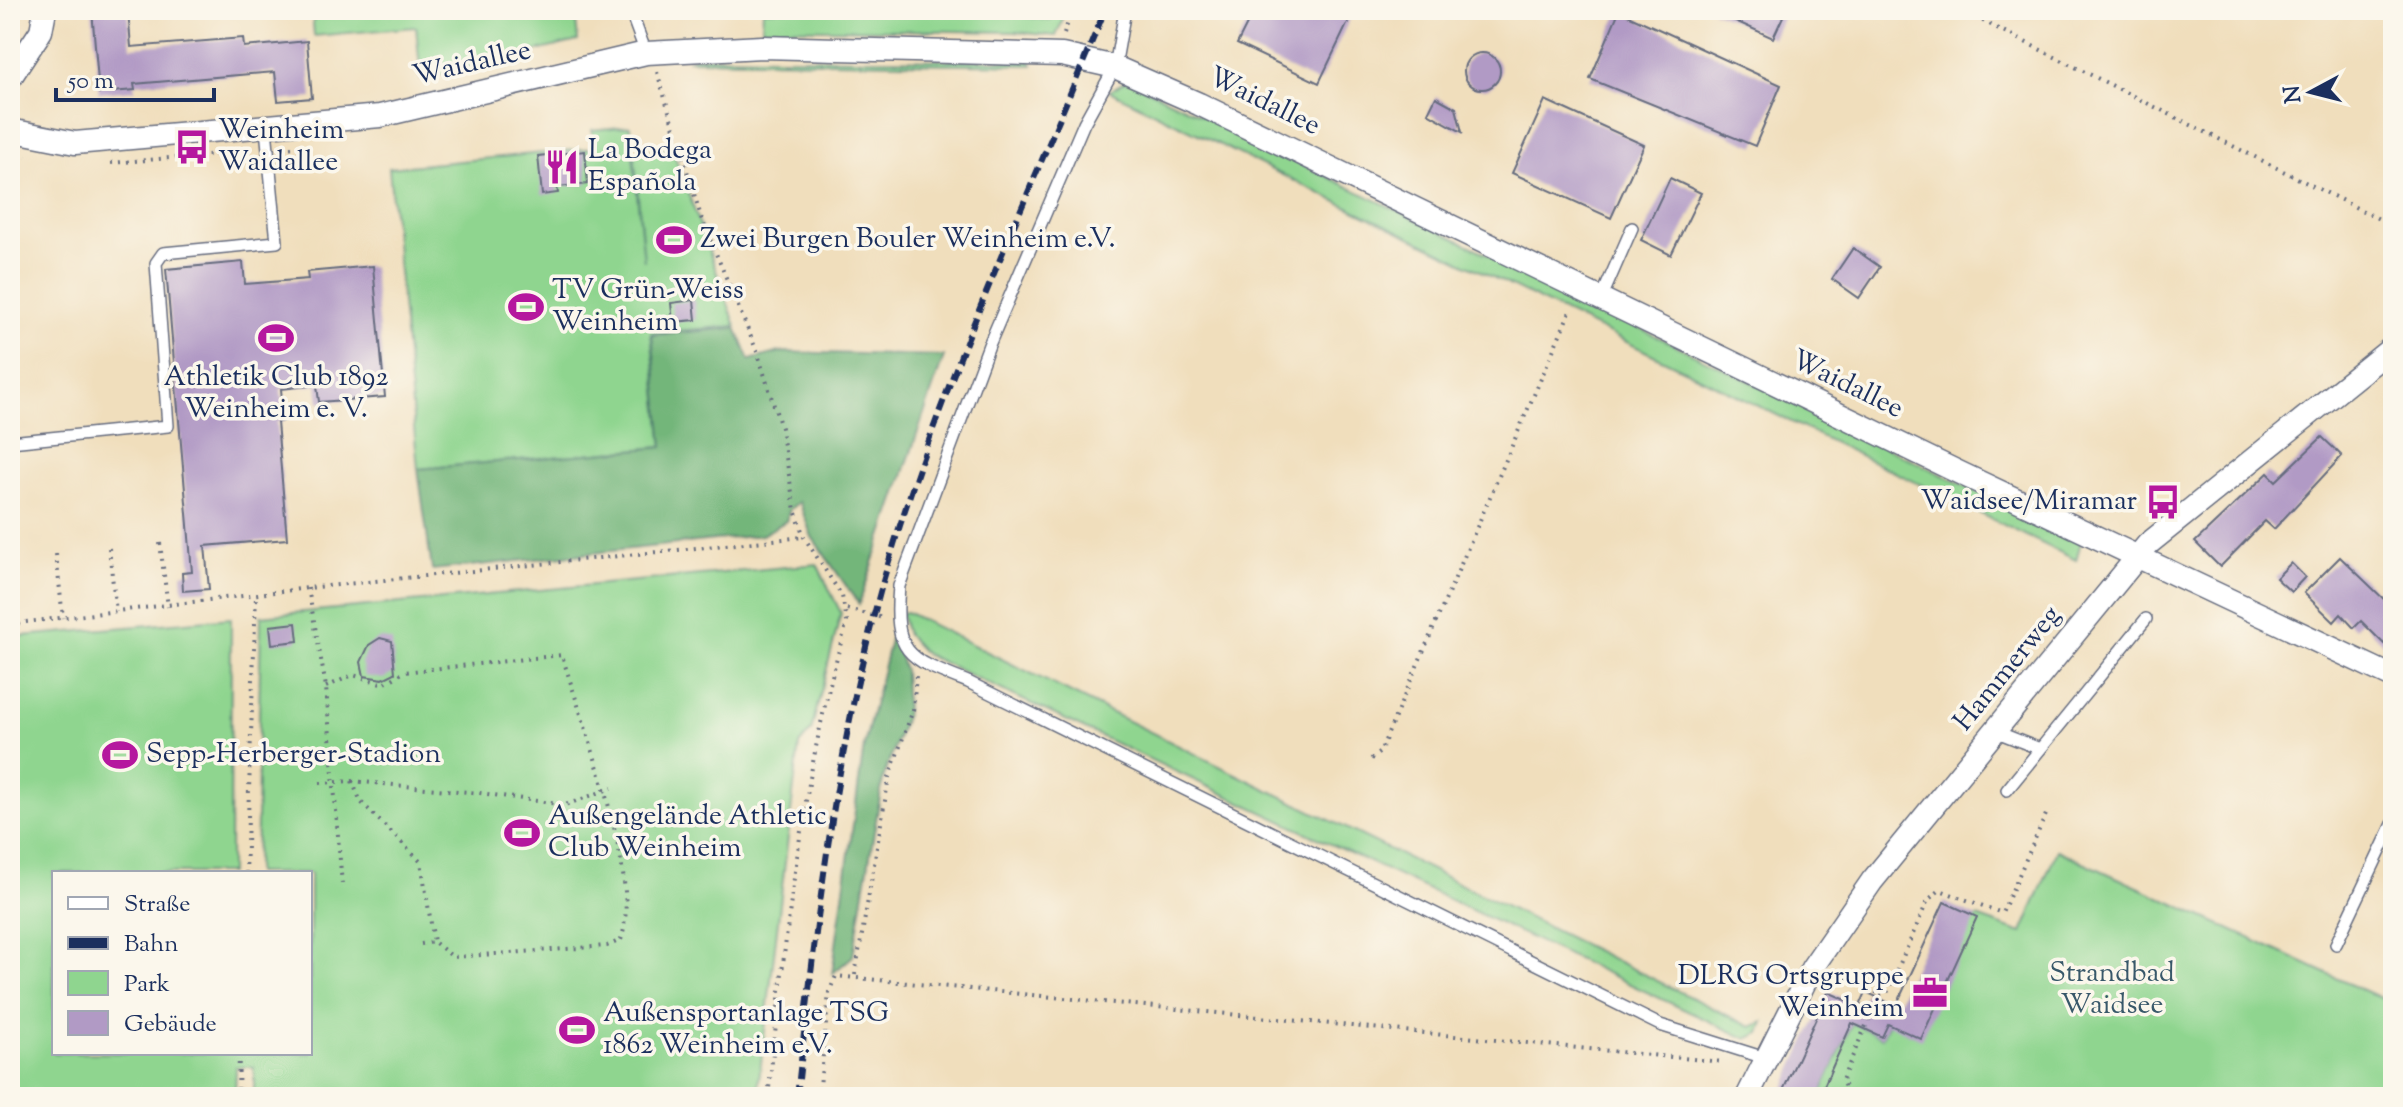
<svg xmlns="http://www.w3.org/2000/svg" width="2403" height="1107" viewBox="0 0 2403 1107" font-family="'Sorts Mill Goudy',serif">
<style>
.green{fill:#8fd58f;stroke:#558276;stroke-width:2}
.forest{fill:#73b67a;stroke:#47726c;stroke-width:2}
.building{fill:#b19ac5}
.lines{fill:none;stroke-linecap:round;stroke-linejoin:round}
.service-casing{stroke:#666c7f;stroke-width:14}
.minor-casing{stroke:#666c7f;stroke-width:25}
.path{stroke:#666c7f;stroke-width:4;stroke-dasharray:2 6;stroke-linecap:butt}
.service{stroke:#fff;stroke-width:11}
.minor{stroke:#fff;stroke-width:22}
.rail{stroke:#1b2f5e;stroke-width:6;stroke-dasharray:12 6;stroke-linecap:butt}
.labels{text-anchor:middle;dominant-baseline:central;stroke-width:7;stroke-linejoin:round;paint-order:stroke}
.street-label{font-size:28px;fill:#1b2f5e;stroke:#fbf7ec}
.poi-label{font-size:28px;fill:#1b2f5e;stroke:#fbf7ec;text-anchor:start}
.park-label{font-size:28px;fill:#38586a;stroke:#fbf7ec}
</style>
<rect width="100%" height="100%" fill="#fbf7ec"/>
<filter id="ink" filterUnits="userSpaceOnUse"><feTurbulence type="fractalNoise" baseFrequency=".0125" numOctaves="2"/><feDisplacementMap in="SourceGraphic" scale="16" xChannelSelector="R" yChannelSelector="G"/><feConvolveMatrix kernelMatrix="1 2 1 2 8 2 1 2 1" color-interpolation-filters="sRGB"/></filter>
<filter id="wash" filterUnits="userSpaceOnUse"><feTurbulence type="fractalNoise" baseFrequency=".006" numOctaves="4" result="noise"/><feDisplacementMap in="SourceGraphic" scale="32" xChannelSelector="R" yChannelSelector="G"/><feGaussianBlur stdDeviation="1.8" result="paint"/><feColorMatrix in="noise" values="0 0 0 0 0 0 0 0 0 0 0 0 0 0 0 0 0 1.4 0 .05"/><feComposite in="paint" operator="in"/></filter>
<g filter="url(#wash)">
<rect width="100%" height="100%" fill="#f0debc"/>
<g class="green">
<polygon points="312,10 575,10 578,41 421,79 416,27 314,36"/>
<polygon points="763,10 981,10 1049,20 1067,10 1056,36 1015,32 762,28"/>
<polygon points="693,57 1031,61 1033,65 689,60"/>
<polygon points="1128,80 2081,542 2076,560 1109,91"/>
<polygon points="630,126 644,261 634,153 672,148 736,326 651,333 663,447 418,469 389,168 594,148 592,130"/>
<polygon points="817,564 841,613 811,731 799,745 757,1097 254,1097 254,1067 236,1067 235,1097 10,1097 10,637 231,618 230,873 54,873 54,1053 310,1053 310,873 256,873 261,616"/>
<polygon points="906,612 1751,1027 1764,1022 1760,1033 1747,1039 925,654 907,635 901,613"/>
<polygon points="2057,850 2393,1004 2393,1097 1819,1097 1852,1023 1882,1037 1888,1024 1977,917 2022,933"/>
</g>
<g class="forest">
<polygon points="736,328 750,360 780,352 944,356 859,604 812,537 799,502 790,509 786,521 762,535 432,570 418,469 663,447 652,335"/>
<polygon points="892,632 904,670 906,714 883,779 853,956 832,974 864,746"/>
</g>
<g id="blocks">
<g class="building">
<polygon points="92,10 128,10 131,47 243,38 244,47 307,41 312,98 278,101 275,72 134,84 135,90 99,93"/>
<polygon points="1254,10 1354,10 1319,83 1237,44"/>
<polygon points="1711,10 1786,10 1773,38"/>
<polygon points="1619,11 1781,85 1755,146 1590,79"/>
<circle cx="1482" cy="71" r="18"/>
<polygon points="1436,97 1456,108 1462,132 1428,113"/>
<polygon points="1545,100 1644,145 1611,218 1512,173"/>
<polygon points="585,151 588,184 557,187 558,193 542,195 538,156"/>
<polygon points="1670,178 1701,193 1671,255 1641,240"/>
<polygon points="1853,248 1880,267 1859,298 1832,279"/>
<polygon points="243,262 245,284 308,279 307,272 373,266 385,397 319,402 317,385 281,389 284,421 277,422 287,539 205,546 209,589 183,591 182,573 192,572 166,269"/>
<polygon points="694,300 696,320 673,322 671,303"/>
<polygon points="2322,437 2342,456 2274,529 2265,521 2220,567 2195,542 2268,473 2276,481"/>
<polygon points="2340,557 2393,608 2393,635 2384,644 2361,621 2354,628 2341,614 2334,622 2304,593"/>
<polygon points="2291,563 2305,577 2291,592 2276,578"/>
<polygon points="296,623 298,641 272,644 270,626"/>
<polygon points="380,638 392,641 395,673 383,679 364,676 361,662 369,645"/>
<polygon points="1944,902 1977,917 1921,1039 1888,1024 1882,1037 1852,1023 1819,1097 1780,1097 1828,992 1860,1006 1866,992 1896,1006"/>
</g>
</g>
</g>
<g filter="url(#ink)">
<use href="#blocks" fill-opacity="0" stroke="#666c7f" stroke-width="2"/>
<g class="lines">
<g class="service-casing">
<g id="service">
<polyline points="630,10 646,53"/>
<path d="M1125 10 1115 67 1084 123 989 345 899 586C893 655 909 659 968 682L1660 1025 1765 1058"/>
<polyline points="1601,299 1632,228"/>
<polyline points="10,442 168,426 156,263 163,253 277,242 266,129"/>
<polyline points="1997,732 2040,749"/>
<polyline points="2007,790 2146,619"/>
<polyline points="2336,944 2393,824"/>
</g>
</g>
<g class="minor-casing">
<g id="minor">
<polyline points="10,78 41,31 45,10"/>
<polyline points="10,130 75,143 380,116 646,53 762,47 1062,55 1115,67 1199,104 1960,473 2393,677"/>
<polyline points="1747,1097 1812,968 1872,881 2148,544 2393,347"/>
</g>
</g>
<g class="path">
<polyline points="1961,10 2393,226"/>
<polyline points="1064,34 1072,10"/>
<path d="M657 72 702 220 758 354 781 428 795 510 804 537 842 596 847 622C801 775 786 938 768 1097"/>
<polyline points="282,148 309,146"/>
<polyline points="10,156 26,157"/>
<polyline points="111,163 253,151"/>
<polyline points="160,543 168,607"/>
<polyline points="109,548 116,612"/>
<polyline points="56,554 63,618"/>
<polyline points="308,588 326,687 342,885"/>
<polyline points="847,609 883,618"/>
<polyline points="10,624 308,588 803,537"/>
<path d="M326 687 353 675 384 684 404 672 562 655C581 720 643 880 621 940L607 946 453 957 434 942"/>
<polyline points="1371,759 1380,752 1571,309"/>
<polyline points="352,781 361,802 421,862 434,942 421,944"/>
<polyline points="320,783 352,781 480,793 565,805 612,788"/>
<polyline points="246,873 256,596"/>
<polyline points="1832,971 1880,994 1842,1080 1849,1097"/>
<polyline points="855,975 889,777 913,710 916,676"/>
<polyline points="1880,994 1887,993 1928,900 1940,890 2002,913 2048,810"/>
<polyline points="238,1097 239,1053"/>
<polyline points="819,1097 829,992 836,976 1723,1062"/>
</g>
<use href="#service" class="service"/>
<use href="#minor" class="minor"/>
<path class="rail" d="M797 1097C816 924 835 753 882 585 938 388 1027 200 1105 10"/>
</g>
</g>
<defs>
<g id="bus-bare" transform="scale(2.76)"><path d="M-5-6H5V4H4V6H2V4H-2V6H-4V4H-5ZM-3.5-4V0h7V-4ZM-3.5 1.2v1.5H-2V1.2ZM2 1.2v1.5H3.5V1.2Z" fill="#b5179e" stroke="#fbf7ec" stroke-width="2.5" paint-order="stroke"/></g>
<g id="restaurant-bare" transform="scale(2.76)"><path d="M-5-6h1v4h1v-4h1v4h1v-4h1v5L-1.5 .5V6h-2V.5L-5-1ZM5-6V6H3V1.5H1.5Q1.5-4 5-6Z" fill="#b5179e" stroke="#fbf7ec" stroke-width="2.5" paint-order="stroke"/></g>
<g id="stadium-bare" transform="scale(2.76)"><path d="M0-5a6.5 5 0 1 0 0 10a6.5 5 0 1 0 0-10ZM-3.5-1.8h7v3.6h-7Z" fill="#b5179e" stroke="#fbf7ec" stroke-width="2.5" paint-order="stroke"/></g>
<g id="office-bare" transform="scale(2.76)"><path d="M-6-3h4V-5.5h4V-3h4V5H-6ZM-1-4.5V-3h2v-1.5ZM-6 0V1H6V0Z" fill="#b5179e" stroke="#fbf7ec" stroke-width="2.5" paint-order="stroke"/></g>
</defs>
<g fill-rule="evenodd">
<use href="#bus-bare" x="192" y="147"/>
<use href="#restaurant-bare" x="562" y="167"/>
<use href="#stadium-bare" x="674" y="240"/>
<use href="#stadium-bare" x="526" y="307"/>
<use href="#stadium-bare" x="276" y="338"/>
<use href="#bus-bare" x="2163" y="502"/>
<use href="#stadium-bare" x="120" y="755"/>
<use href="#stadium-bare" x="522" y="833"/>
<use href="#office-bare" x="1930" y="993"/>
<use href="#stadium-bare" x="577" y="1030"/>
</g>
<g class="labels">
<g class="street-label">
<text transform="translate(472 64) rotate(-13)">Waidallee</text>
<text transform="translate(1264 102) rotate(26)">Waidallee</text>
<text transform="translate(1847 385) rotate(26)">Waidallee</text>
<text transform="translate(2008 669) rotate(-51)">Hammerweg</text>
</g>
<g class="poi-label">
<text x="218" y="131">Weinheim<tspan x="218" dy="32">Waidallee</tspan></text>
<text x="588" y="151">La Bodega<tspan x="588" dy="32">Española</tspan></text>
<text x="700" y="240">Zwei Burgen Bouler Weinheim e.V.</text>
<text x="552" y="291">TV Grün-Weiss<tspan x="552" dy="32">Weinheim</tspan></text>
<text x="276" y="378" text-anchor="middle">Athletik Club 1892<tspan x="276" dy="32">Weinheim e. V.</tspan></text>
<text x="2137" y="502" text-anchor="end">Waidsee/Miramar</text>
<text x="146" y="755">Sepp-Herberger-Stadion</text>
<text x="548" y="817">Außengelände Athletic<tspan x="548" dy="32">Club Weinheim</tspan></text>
<text x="1904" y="977" text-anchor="end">DLRG Ortsgruppe<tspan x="1904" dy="32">Weinheim</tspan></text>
<text x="603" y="1014">Außensportanlage TSG<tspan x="603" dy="32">1862 Weinheim e.V.</tspan></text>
</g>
<g class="park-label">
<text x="2112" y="974">Strandbad<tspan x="2112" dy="32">Waidsee</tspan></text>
</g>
</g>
<rect width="2403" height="1107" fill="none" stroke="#fbf7ec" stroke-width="40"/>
<rect x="52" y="871" width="260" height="184" fill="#fbf7ec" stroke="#a1a7b3" stroke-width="2"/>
<rect x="68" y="897" width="40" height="12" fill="#ffffff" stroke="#a1a7b3" stroke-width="2"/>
<text x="124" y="911" font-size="24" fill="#1b2f5e">Straße</text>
<rect x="68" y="937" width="40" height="12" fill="#1b2f5e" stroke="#a1a7b3" stroke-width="2"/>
<text x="124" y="951" font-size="24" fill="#1b2f5e">Bahn</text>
<rect x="68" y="971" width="40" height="24" fill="#8fd58f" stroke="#a1a7b3" stroke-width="2"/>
<text x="124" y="991" font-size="24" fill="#1b2f5e">Park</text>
<rect x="68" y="1011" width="40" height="24" fill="#b19ac5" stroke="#a1a7b3" stroke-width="2"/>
<text x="124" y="1031" font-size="24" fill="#1b2f5e">Gebäude</text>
<g transform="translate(2311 92) rotate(263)" stroke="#fbf7ec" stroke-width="6" paint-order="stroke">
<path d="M0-6L14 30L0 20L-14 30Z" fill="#1b2f5e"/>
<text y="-12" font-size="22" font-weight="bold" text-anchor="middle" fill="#1b2f5e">N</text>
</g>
<path d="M56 88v12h158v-12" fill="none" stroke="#1b2f5e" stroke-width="4"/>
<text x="68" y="88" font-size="24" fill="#1b2f5e" stroke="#fbf7ec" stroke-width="6" paint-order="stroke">50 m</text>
</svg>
